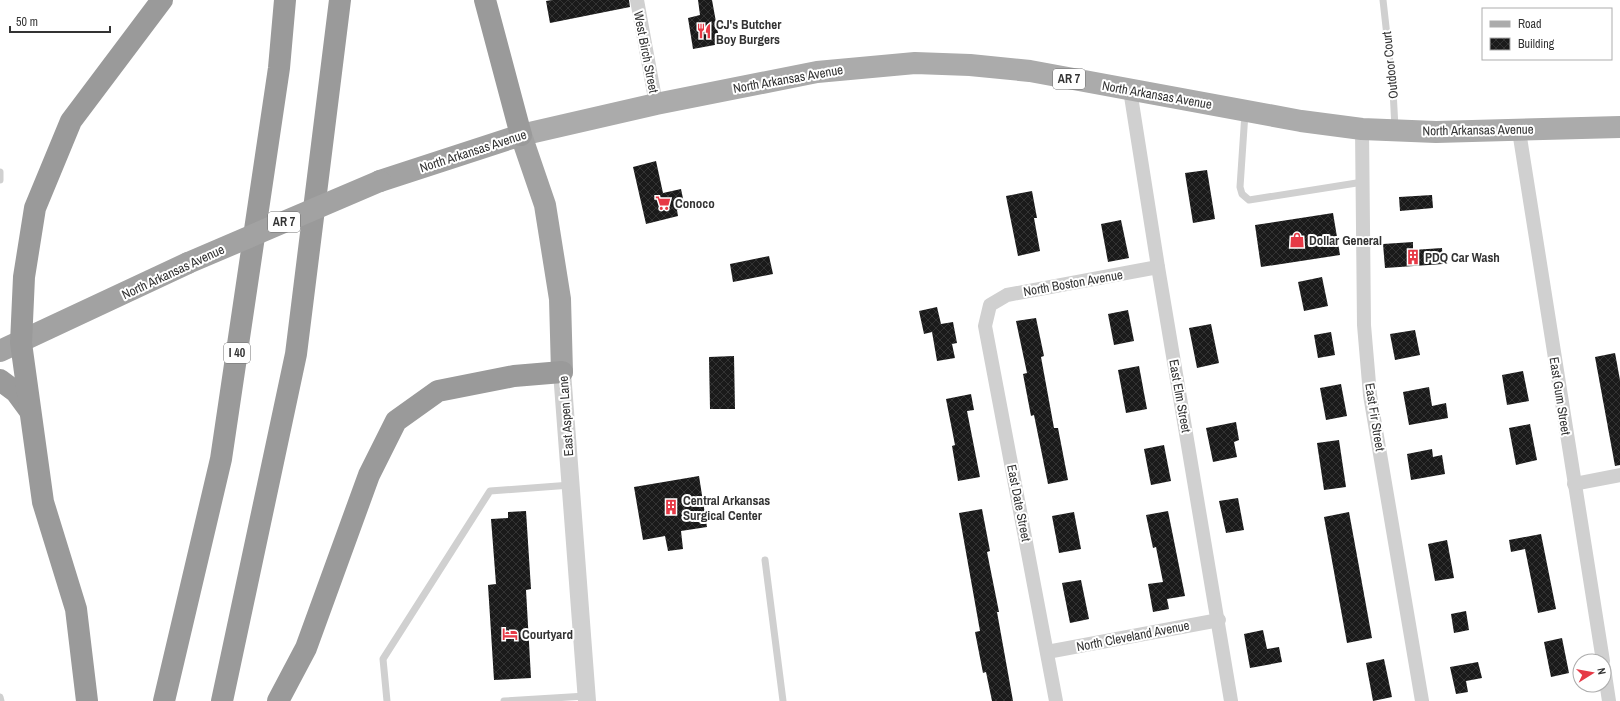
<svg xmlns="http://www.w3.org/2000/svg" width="1620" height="701" viewBox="0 0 1620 701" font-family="'Archivo Narrow',sans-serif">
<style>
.building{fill:url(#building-cross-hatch)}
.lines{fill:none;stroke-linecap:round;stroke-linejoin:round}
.service{stroke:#d0d0d0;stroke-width:7}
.minor{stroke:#d0d0d0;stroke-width:14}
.tertiary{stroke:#d0d0d0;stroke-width:18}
.primary{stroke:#ababab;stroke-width:22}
.trunk{stroke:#a2a2a2;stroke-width:22}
.motorway{stroke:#9a9a9a;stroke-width:22}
.trunk-bridge{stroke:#a2a2a2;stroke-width:22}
.labels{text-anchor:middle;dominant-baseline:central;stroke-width:4;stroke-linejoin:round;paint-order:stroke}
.shield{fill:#fff;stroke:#707070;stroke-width:1}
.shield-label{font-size:12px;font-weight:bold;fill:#333}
.poi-label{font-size:13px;font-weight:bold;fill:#333;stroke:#fff;text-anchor:start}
.street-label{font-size:13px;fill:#333;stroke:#fff}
</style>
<defs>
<pattern id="building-cross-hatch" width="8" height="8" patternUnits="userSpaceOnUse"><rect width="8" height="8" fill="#1a1a1a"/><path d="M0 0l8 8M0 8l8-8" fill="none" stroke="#333"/></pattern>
</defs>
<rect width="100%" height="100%" fill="#fff"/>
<g class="building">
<polygon points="552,0 629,0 630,7 550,23 546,1"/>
<polygon points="698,0 712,0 720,44 693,49 688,18 700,15"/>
<polygon points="656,161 663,193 681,189 685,208 677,210 678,216 646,224 633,167"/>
<polygon points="1207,170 1215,219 1193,223 1185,173"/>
<polygon points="1032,191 1037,218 1034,218 1040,251 1018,256 1006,196"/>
<polygon points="1432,195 1433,208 1400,211 1399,197"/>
<polygon points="1333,213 1340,255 1261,267 1255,225"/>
<polygon points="1121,220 1129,258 1108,262 1101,224"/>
<polygon points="1413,242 1413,250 1442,248 1443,264 1385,268 1383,244"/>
<polygon points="769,256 773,274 733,282 730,264"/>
<polygon points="1322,277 1328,306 1304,311 1298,282"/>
<polygon points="937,307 941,324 953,322 957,343 952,344 955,358 937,361 932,332 924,334 919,311"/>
<polygon points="1128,310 1134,341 1114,345 1108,314"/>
<polygon points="1036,318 1044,356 1041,357 1054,428 1058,428 1068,480 1048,484 1034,415 1031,416 1023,374 1027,373 1016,321"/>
<polygon points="1211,324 1219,363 1197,368 1189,328"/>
<polygon points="1415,330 1420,355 1395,360 1390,334"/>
<polygon points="1331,332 1335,355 1318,358 1314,335"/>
<polygon points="1615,353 1620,380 1620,465 1615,466 1595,357"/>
<polygon points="734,356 735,409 710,409 709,357"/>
<polygon points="1139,366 1147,409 1126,413 1118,370"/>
<polygon points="1523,371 1529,401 1507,405 1502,375"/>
<polygon points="1341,384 1347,416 1326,420 1320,388"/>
<polygon points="1429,387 1432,406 1446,403 1448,418 1409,425 1403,392"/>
<polygon points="971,394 974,410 967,411 980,477 958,481 952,446 955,445 946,399"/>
<polygon points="1236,422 1239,440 1234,442 1237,457 1213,462 1206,428"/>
<polygon points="1530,424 1537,460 1516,465 1509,428"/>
<polygon points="1339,440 1346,487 1324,490 1317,443"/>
<polygon points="1164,445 1171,481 1151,485 1144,449"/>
<polygon points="1432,449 1433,457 1442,455 1445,474 1411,480 1407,454"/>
<polygon points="699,476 707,527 681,531 683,549 668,551 665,536 643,540 634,487"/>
<polygon points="1238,498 1244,530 1226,533 1219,501"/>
<polygon points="982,509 990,551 987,552 999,612 997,612 1013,701 992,701 986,672 983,673 975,632 980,631 959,513"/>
<polygon points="526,511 531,589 526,590 531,678 494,680 488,585 496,584 491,519 508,518 508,512"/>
<polygon points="1168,511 1185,596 1167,599 1169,609 1153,612 1148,584 1163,582 1156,547 1153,548 1146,515"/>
<polygon points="1074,512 1081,549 1059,553 1052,516"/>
<polygon points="1349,512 1372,638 1347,643 1324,517"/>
<polygon points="1541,534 1556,609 1538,613 1525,549 1511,552 1509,540"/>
<polygon points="1447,540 1454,578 1435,581 1428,544"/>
<polygon points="1081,580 1089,619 1070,623 1062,583"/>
<polygon points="1466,611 1469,630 1454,633 1451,614"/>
<polygon points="1263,630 1267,649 1279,647 1282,662 1250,668 1244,634"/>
<polygon points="1562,638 1569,673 1551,677 1544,642"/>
<polygon points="1384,659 1392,697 1373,701 1366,663"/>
<polygon points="1478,662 1482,678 1466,681 1468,692 1456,694 1450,667"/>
</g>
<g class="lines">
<g class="service">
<polyline points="1383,0 1393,90 1395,128"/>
<polyline points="1245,113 1240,187 1242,194 1249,200 1363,182"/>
<polyline points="0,172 0,180"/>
<polyline points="765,560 783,701"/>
<polyline points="0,697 1,701"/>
<polyline points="387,701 383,659 490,491 571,485"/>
<polyline points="504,701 586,696"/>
</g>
<g class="minor">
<polyline points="637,0 656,104"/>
<polyline points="1130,90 1158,267 1231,701"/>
<polyline points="1362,129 1364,325 1370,395 1422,701"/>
<polyline points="1519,131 1603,661"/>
<polyline points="1574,484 1620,475"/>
<polyline points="1047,652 1219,620"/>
<polyline points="1604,668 1609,701"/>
<polyline points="1056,701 985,326 990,305 1007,295 1158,267"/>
</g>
<polyline class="tertiary" points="562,372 587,701"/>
<polyline class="primary" points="521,135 656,104 817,72 915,63 970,65 1030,71 1301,121 1362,129 1436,132 1620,127"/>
<g class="trunk">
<polyline points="380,181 521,135 545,205 560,299 562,372"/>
<polyline points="0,351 188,263"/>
</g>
<g class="motorway">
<polyline points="485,0 521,135"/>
<polyline points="0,380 16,392 30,411"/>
<polyline points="87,701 76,609 43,502 21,343 24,277 35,208 71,121 162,0"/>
<polyline points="164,701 221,459 279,68 285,0"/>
<polyline points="222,701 296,354 340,0"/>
<polyline points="278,701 306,648 369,475 396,421 438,391 514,376 562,372"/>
</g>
<polyline class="trunk-bridge" points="188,263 380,181"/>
</g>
<defs>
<g id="restaurant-bare" transform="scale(1.2)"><path d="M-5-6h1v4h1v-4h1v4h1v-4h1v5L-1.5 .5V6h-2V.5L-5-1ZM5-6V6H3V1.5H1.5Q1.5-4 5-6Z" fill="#e63946" stroke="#fff" stroke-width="2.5" paint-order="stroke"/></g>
<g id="supermarket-bare" transform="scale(1.2)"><path d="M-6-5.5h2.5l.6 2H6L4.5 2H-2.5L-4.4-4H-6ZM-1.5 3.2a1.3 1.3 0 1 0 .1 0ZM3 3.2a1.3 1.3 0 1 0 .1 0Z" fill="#e63946" stroke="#fff" stroke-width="2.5" paint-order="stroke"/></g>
<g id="shop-bare" transform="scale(1.2)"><path d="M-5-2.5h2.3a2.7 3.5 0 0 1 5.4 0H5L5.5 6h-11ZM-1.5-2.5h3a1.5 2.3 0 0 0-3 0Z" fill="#e63946" stroke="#fff" stroke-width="2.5" paint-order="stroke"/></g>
<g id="building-bare" transform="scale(1.2)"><path d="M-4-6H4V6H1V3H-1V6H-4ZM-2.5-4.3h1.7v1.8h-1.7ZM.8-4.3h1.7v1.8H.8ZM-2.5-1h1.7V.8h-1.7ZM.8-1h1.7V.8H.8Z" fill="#e63946" stroke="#fff" stroke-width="2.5" paint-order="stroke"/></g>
<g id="hotel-bare" transform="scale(1.2)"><path d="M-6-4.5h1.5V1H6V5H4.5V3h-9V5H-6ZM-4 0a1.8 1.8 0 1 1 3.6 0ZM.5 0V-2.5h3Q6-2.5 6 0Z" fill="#e63946" stroke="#fff" stroke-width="2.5" paint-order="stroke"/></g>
</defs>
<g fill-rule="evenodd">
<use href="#restaurant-bare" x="704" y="31"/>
<use href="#supermarket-bare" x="663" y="203"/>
<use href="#shop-bare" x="1297" y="240"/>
<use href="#building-bare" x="1413" y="257"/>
<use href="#building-bare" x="671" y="507"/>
<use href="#hotel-bare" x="510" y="634"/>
</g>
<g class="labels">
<g class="shield">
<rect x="1053" y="69" width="32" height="20" rx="3"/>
<rect x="268" y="212" width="32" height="20" rx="3"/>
<rect x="224" y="343" width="26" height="20" rx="3"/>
</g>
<g class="shield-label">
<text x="1069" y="79">AR 7</text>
<text x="284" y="222">AR 7</text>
<text x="237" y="353">I 40</text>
</g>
<g class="poi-label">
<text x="716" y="24">CJ's Butcher<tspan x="716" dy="15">Boy Burgers</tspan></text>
<text x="675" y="203">Conoco</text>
<text x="1309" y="240">Dollar General</text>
<text x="1425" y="257">PDQ Car Wash</text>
<text x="683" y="500">Central Arkansas<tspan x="683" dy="15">Surgical Center</tspan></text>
<text x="522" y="634">Courtyard</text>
</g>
<g class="street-label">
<text transform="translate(646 52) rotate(79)">West Birch Street</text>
<text transform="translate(1390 65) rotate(-96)">Outdoor Court</text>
<text transform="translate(788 79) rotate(-10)">North Arkansas Avenue</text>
<text transform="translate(1157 95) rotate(10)">North Arkansas Avenue</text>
<text transform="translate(1478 130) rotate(-1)">North Arkansas Avenue</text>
<text transform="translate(473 151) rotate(-18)">North Arkansas Avenue</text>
<text transform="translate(173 272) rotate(-25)">North Arkansas Avenue</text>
<text transform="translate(1073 283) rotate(-10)">North Boston Avenue</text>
<text transform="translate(1180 396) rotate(80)">East Elm Street</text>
<text transform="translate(1560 396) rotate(81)">East Gum Street</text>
<text transform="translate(566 416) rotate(-94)">East Aspen Lane</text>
<text transform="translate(1375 417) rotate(81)">East Fir Street</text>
<text transform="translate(1019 503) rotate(79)">East Date Street</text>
<text transform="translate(1133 636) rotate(-11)">North Cleveland Avenue</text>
</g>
</g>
<rect x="1482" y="8" width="130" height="52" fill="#ffffff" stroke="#adadad"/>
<rect x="1490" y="21" width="20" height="6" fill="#ababab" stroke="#adadad"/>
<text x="1518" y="28" font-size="12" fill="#333333">Road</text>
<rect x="1490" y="38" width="20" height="12" fill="url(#building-cross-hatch)" stroke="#adadad"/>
<text x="1518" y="48" font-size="12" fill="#333333">Building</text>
<g transform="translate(1592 673) rotate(79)"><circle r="19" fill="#ffffff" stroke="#adadad"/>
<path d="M0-3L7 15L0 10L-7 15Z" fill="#e63946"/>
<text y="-6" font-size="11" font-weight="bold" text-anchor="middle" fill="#333333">N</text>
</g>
<path d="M10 26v6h100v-6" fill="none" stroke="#333333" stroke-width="2"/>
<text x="16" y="26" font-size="12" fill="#333333" stroke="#ffffff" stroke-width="3" paint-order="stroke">50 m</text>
</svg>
